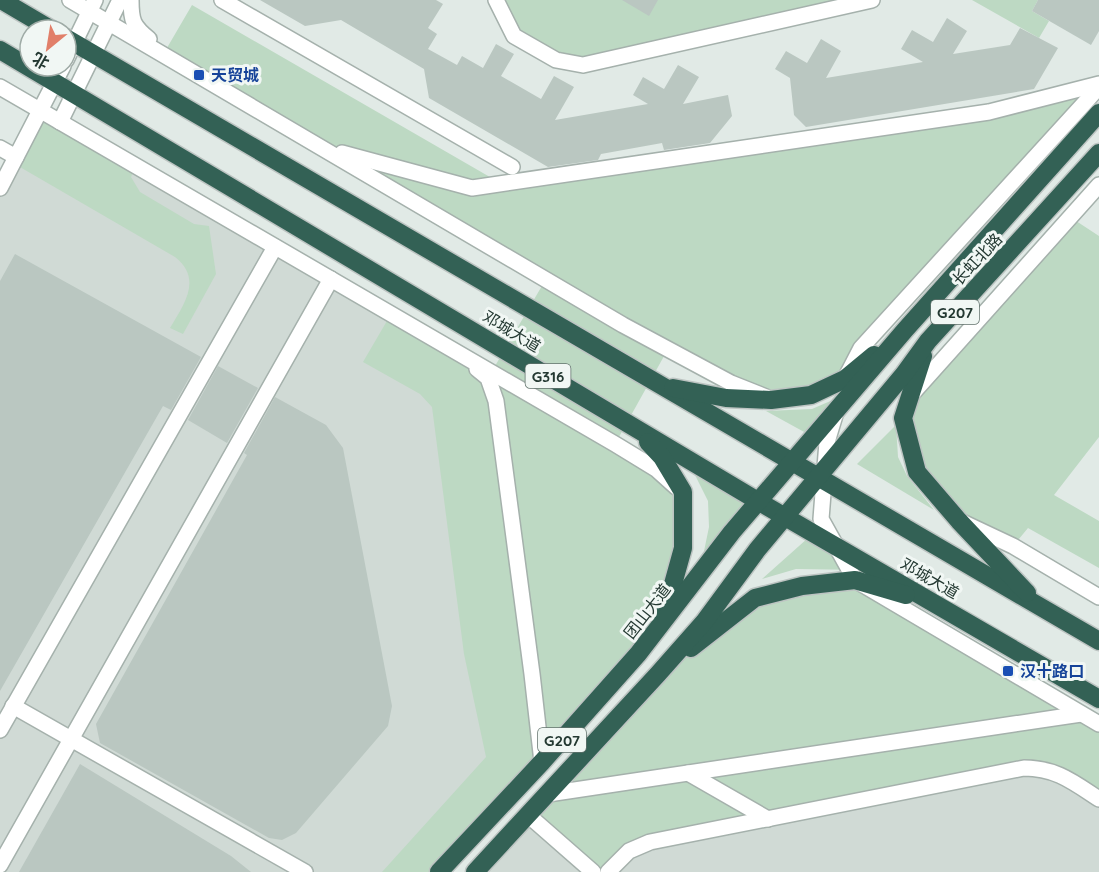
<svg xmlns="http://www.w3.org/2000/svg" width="1099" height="872" viewBox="0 0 1099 872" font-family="Quicksand,'Noto Sans SC',sans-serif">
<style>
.built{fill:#d0dad5}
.green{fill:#bdd9c3}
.building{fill:#bac7c1}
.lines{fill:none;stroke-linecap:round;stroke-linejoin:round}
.minor-casing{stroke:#a5b1ac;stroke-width:18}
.highway-casing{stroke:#bdc4c2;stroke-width:21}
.minor{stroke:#fff;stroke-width:15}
.highway{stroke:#336155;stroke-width:18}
.transit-dot{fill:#1a4fb4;stroke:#f1f7f4;stroke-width:2}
.labels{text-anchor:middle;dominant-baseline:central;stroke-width:6;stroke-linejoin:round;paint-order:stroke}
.shield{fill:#f1f7f4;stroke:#62726c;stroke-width:1.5}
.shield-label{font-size:15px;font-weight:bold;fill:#243932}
.transit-label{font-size:16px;font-weight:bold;fill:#164399;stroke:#f1f7f4;text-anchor:start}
.street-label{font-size:16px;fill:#243932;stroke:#f1f7f4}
</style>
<rect width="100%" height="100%" fill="#e1eae6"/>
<g class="built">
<polygon points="41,111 454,350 532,674 439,872 0,872 0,188"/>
<polygon points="1099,724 1099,872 475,872 548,794"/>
</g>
<g class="green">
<polygon points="496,0 872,0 583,65 514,36"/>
<polygon points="972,0 1038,0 1032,11 1049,21 1039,38"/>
<polygon points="192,5 502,184 989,112 1099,84 861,348 845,379 771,400 668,349 615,444 683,492 670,595 638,654 439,872 382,872 486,757 464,654 432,407 420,394 363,362 391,314 488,378 546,279 164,53"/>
<path d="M41 111 136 166 131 177 140 192 194 224 209 226 216 274 183 334 170 328C184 304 203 279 175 257L13 163Z"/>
<polygon points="1070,217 1099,236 1099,437 1054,495 1099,521 1099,568 1028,528 1013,546 959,521 917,472 903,418 910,396"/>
<polygon points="842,396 806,433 766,411 812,409"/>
<polygon points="896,425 898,457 907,476 934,510 857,464"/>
<polygon points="691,467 747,504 703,556 709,527 708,501"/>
<polygon points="808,538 862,570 796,569 762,579"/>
<polygon points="855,580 1099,724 1099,799 1041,768 650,842 608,872 593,872 528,815 658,674 755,598"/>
</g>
<g class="building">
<polygon points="260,0 436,0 443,4 428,28 437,34 428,49 457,65 462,56 483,68 496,44 514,54 501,76 541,99 554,76 574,87 555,120 648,104 633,95 643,77 664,89 678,65 699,77 683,104 728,95 732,116 710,143 664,150 662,143 601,154 598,160 548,167 429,98 424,69 341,20 305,26"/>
<polygon points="622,0 658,0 649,16"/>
<polygon points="1038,0 1099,0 1099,31 1091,45 1032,11"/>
<polygon points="947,18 967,31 953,54 1010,45 1020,28 1058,48 1034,89 806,127 794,115 790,78 775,69 786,51 807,63 821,39 841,51 826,78 923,62 901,49 912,30 933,42"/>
<polygon points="15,254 201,357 171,410 163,406 0,691 0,281"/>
<polygon points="218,366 258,388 227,443 188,420"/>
<polygon points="275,397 326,425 343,448 392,706 388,726 296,833 282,840 269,838 100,743 96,724 247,455 244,453"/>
<polygon points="80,764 231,856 251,872 19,872"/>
</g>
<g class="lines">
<g class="minor-casing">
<g id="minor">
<polyline points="70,0 623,325 731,383 766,397"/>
<path d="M131 0C131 21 133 26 149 39"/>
<polyline points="222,0 512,167"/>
<polyline points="496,0 514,36 556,60 583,65 872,0"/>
<polyline points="66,60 95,0"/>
<polyline points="0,87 615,444 656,469 676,487"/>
<polyline points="60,122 120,0"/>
<polyline points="0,148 16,157"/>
<polyline points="342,153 472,188 989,112 1099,84"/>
<polyline points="0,188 63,66"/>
<polyline points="477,369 488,378 496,401 532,674 542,762"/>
<polyline points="847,375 861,348 1099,87"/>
<polyline points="912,394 1099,185"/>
<polyline points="836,412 827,442 821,519 855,580 1099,724"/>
<polyline points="962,522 1013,546 1099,597"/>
<polyline points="13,706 305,872"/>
<polyline points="0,730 275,247"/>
<polyline points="688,773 768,819"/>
<polyline points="548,794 1081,714"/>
<polyline points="528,815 593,872"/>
<polyline points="0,865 331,279"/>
<path d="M608 872 629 851 650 842 1024 768C1056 768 1073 782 1099 799"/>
</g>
</g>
<g class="highway-casing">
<g id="highway">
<polyline points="1,0 52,30"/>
<polyline points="66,38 1099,641"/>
<polyline points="0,50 768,507 1099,699"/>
<polyline points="923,356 903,418 917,472 959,521 1027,593"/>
<polyline points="673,388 726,398 771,400 811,395 845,379 874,355"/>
<polyline points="648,442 662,457 683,492 683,548 670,595 660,612"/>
<polyline points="691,648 755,598 802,586 855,580 906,595"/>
<polyline points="439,872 542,762 638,654 732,532 905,330 1099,113"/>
<polyline points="475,872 658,674 704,622 757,550 904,374 928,341 1099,153"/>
</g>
</g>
<use href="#minor" class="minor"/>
<use href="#highway" class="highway"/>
</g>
<g class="transit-dot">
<rect x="193" y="69" width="12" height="12" rx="3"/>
<rect x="1002" y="665" width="12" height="12" rx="3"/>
</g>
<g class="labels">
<g class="shield">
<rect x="931" y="300" width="48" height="24" rx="4.5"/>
<rect x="525.5" y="364" width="45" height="24" rx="4.5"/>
<rect x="538" y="728" width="48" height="24" rx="4.5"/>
</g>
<g class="shield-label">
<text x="955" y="312">G207</text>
<text x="548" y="376">G316</text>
<text x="562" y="740">G207</text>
</g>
<g class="transit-label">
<text x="211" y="75">天贸城</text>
<text x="1020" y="671">汉十路口</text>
</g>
<g class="street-label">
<text transform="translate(977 259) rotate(-47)">长虹北路</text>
<text transform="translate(512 331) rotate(31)">邓城大道</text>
<text transform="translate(930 578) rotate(30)">邓城大道</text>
<text transform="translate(647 611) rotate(-52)">团山大道</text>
</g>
</g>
<g transform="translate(48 48) rotate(210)"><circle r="28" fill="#f1f7f4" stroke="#9faba6" stroke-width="1.5"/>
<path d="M0-4.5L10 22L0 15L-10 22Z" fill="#e17f69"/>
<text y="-9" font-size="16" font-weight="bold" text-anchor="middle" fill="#243932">北</text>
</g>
</svg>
